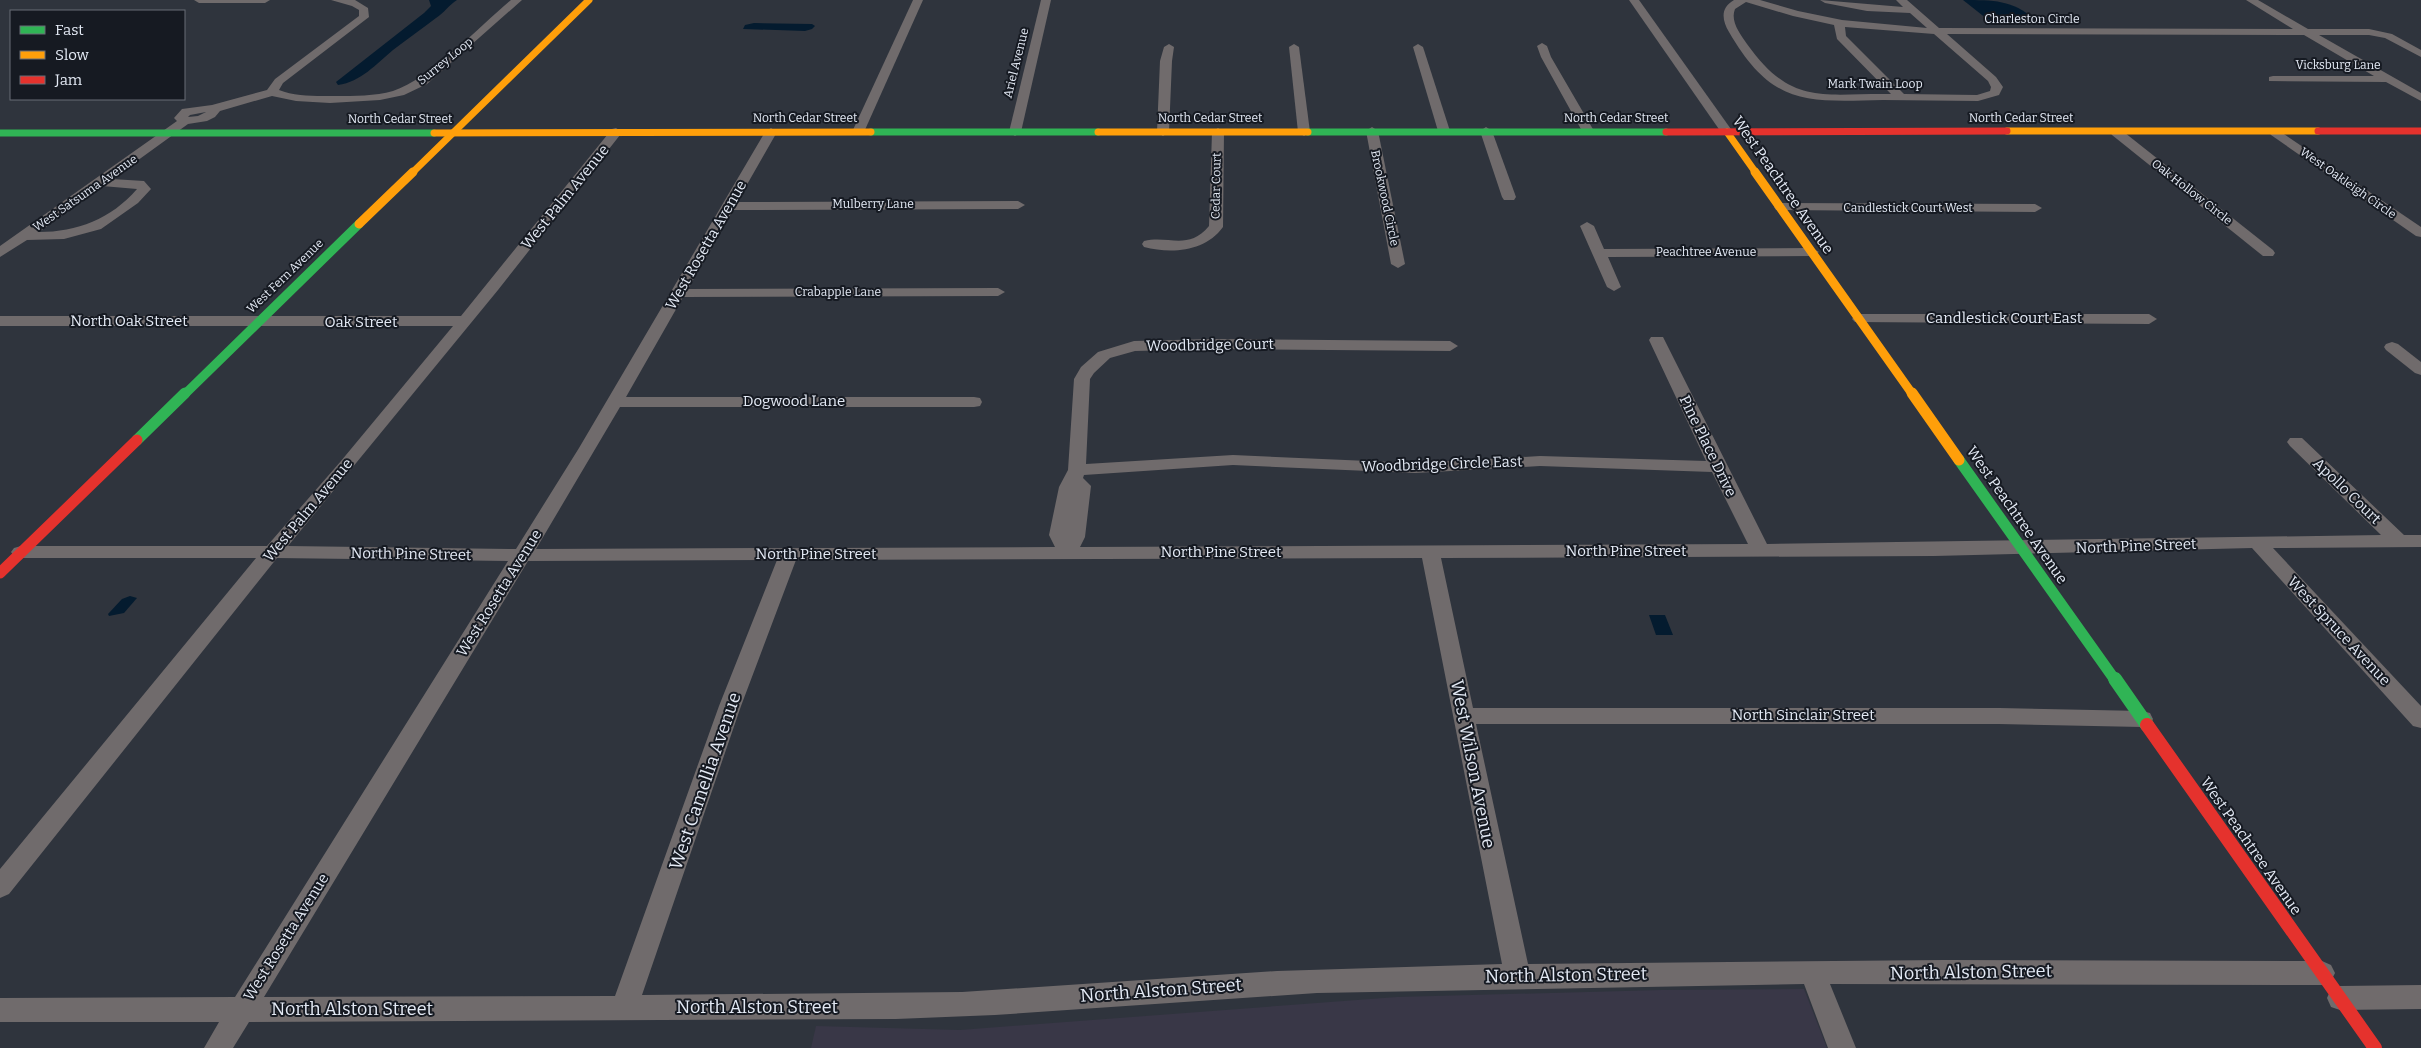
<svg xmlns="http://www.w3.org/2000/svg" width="2421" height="1048" viewBox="0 0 2421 1048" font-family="Bitter,serif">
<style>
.medical{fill:#393747}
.water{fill:#041b2f}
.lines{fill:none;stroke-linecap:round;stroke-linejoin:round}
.street{fill:#706b6c;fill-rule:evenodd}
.fast-far3{stroke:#30b455;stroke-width:7}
.fast-far2{stroke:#30b455;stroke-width:9}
.fast-far1{stroke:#30b455;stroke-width:11}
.fast{stroke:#30b455;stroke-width:14}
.slow-far2{stroke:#ff9f0a;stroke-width:7}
.slow-far1{stroke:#ff9f0a;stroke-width:9}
.slow{stroke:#ff9f0a;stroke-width:11}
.jam-far2{stroke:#e5322d;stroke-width:7}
.jam-far1{stroke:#e5322d;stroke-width:11}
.jam{stroke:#e5322d;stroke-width:14}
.labels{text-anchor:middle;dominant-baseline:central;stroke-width:4;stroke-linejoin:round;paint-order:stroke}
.far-street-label{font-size:12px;fill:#e4eaf5;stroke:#161a22}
.street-label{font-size:15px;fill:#e4eaf5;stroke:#161a22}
.near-street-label{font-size:18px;fill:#e4eaf5;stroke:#161a22}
</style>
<rect width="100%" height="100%" fill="#2f343d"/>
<polygon class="medical" points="1804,989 1827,1048 811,1048 816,1026 960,1030 1397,997 1661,990"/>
<g class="water">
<path d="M429 0H457C449 5 444 13 436 18 422 29 407 39 393 50 376 64 361 82 338 85L336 82 424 13 431 6Z"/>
<path d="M1963 0C1993 0 2013 0 2034 19L2032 21H1995L1987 19Z"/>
<polygon points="754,23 812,24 815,26 812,29 805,31 743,29 745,25"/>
<polygon points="130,596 137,598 124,613 109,616 108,614 122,599"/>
<polygon points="1649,615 1665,615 1673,635 1656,635"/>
</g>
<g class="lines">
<g class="street">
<polygon points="194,0 270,0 265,3 199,3"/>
<path d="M331 0H355L368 8 369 17 283 83 279 90C296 97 317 96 336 96 354 96 375 96 393 91 430 79 480 26 511 0H522L427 84 404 95 380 100 330 103 296 101 272 96 220 111 215 117 207 121 188 124 112 179 144 181 151 189 138 203 101 229 64 239 27 240 0 257V246L177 121 174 118 182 109 212 105 267 90 275 79 359 16V10L352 6ZM206 112 198 116 188 117 190 115ZM102 186 137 189C111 219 77 232 39 232Z"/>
<polygon points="913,0 923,0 864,132 862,135 854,135 852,132"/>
<polygon points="1041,0 1051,0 1021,132 1015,136 1009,132"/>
<polygon points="1629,0 1639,0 1733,132 1731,135 1723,135"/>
<path d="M1734 0H1760L1798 11 1842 20 1927 28 1910 13 1867 11 1825 3 1820 0 1903 7 1896 0H1907L1939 28 2293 29 2246 0H2258L2308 29H2369L2392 34 2421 50V57L2385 38 2369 35H2319L2421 93V101L2386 82 2269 81V77L2273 76H2374L2304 35 1947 34 1996 77 2003 87 1999 95 1978 101C1946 101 1915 100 1883 100 1806 102 1772 106 1729 32 1722 20 1720 8 1734 0ZM1746 2 1793 16 1834 25 1837 39 1891 94C1823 93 1792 107 1747 44 1740 34 1730 21 1735 9ZM1845 27 1934 34 1988 81 1991 87 1990 91 1977 95 1904 94 1846 36Z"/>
<polygon points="1542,43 1547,46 1551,57 1594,131 1592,134 1588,135 1582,131 1541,57 1537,46"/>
<polygon points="1169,44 1174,47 1172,61 1169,132 1163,136 1157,132 1160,61 1164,47"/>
<polygon points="1294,44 1299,47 1310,132 1304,136 1298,132 1289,47"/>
<polygon points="1418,44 1423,47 1450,131 1448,134 1444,135 1438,131 1413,47"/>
<polygon points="1372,127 1378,131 1405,264 1398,268 1391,264 1366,131"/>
<polygon points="1486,127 1492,131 1516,197 1514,200 1504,200 1502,197 1480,131"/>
<path d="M616 128 622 132 620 135 498 290 288 546 516 549 579 448 765 132 771 128 777 132 737 202 1018 201 1025 205 1018 209 733 210 688 289 998 288 1005 292 998 296 683 297 626 397H974L980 398 982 402 980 406 974 407H620L536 549 1055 547 1049 535 1059 487 1068 470 1074 379 1081 367 1098 352 1134 341 1213 339 1450 341 1458 346 1450 351 1213 349 1135 351 1110 358 1094 373 1090 379 1086 464 1233 455 1415 463 1540 456 1706 461 1649 340 1651 337H1663L1767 544 2381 535 2290 446 2287 442 2290 438H2302L2404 535H2421V547L2273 548 2421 706V728L2413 726 2252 548 1934 556 1441 558 1473 708H1999L2142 711 2150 713 2153 719 2150 725 2142 727 1999 724H1476L1528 964 1945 960 2322 961 2331 965 2335 973 2331 981 2322 985 1830 984 1856 1048H1828L1804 984 1317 993 995 1015 896 1019 249 1022 233 1048H204L219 1022H0V998L235 997 508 561 277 558 9 894 0 898V869L256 558H21L14 556 11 552 14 548 21 546H267L341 461 453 326H0V316H461L612 129ZM1233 465 1415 473 1540 466 1712 472 1748 544 1080 547 1085 537 1091 486 1083 478 1084 475ZM1422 558 1502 964 1277 971 962 992 642 995 741 706 796 560ZM777 560 719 706 615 996 264 997 528 561Z"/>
<path d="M1218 128 1224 132 1223 227C1205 252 1171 254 1144 247L1142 244 1144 241C1169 235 1188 251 1209 226L1212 132Z"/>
<polygon points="2116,128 2120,129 2273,250 2275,253 2273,256 2263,256 2112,135 2110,132"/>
<polygon points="2275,128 2421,227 2421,237 2416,236 2271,135 2269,132"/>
<polygon points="1781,203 2035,204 2042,208 2035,212 1776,210 1774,207"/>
<polygon points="1587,222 1594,226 1604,249 1812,248 1819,252 1812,256 1608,257 1621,287 1614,291 1607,287 1580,226"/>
<polygon points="1860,314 2149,314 2157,319 2149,324 1855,322 1852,319 1855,316"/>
<polygon points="2392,342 2398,344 2421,362 2421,375 2415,373 2386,350 2384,347 2386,344"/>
<polygon points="2421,985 2421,1009 2340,1010 2331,1007 2327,998 2331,989 2340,986"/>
</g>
<g class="fast-far3">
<polyline points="871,132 1098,132"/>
<polyline points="1308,132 1666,132"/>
<polyline points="0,133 434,133"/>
</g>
<polyline class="fast-far2" points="184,395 359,224"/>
<g class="fast-far1">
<polyline points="137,440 185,393"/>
<polyline points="1959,460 2115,680"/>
</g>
<polyline class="fast" points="2115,679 2147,725"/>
<g class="slow-far2">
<polyline points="2007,131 2318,131"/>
<polyline points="1098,132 1308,132"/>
<polyline points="1727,132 1756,173"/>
<polyline points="434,133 871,132"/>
<polyline points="412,173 589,0"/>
</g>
<g class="slow-far1">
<polyline points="1755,172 1913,395"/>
<polyline points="359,224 413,172"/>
</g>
<polyline class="slow" points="1912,393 1959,460"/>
<g class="jam-far2">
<polyline points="2318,131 2421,131"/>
<polyline points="1666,132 2007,131"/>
</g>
<polyline class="jam-far1" points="0,573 137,440"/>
<polyline class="jam" points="2147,725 2375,1048"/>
</g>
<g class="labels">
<g class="far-street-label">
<text x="2032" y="19">Charleston Circle</text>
<text transform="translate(445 61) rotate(-39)">Surrey Loop</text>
<text transform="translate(1016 63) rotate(-76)">Ariel Avenue</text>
<text x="2338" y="65">Vicksburg Lane</text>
<text x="1875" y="84">Mark Twain Loop</text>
<text x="805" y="118">North Cedar Street</text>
<text x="1210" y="118">North Cedar Street</text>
<text x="1616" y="118">North Cedar Street</text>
<text x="2021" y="118">North Cedar Street</text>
<text x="400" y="119">North Cedar Street</text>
<text transform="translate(2348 183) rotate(35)">West Oakleigh Circle</text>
<text transform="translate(1216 186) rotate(-89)">Cedar Court</text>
<text transform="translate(2192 192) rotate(38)">Oak Hollow Circle</text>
<text transform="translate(85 193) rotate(-35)">West Satsuma Avenue</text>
<text transform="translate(1385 198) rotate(78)">Brookwood Circle</text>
<text x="873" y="204">Mulberry Lane</text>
<text x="1908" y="208">Candlestick Court West</text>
<text x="1706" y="252">Peachtree Avenue</text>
<text transform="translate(285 276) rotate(-44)">West Fern Avenue</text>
<text x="838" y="292">Crabapple Lane</text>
</g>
<g class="street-label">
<text transform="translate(1783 185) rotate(55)">West Peachtree Avenue</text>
<text transform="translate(565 197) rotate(-51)">West Palm Avenue</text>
<text transform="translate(706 245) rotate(-60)">West Rosetta Avenue</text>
<text x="2004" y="318">Candlestick Court East</text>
<text x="129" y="321">North Oak Street</text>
<text x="361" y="322">Oak Street</text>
<text transform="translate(1210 345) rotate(-1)">Woodbridge Court</text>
<text x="794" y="401">Dogwood Lane</text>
<text transform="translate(1708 446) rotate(64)">Pine Place Drive</text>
<text transform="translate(1442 464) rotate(-2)">Woodbridge Circle East</text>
<text transform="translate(2347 491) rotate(44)">Apollo Court</text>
<text transform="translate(308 510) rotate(-50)">West Palm Avenue</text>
<text transform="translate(2017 515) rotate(55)">West Peachtree Avenue</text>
<text transform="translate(2136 546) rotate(-2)">North Pine Street</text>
<text x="1626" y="551">North Pine Street</text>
<text x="1221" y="552">North Pine Street</text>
<text transform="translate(411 554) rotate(1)">North Pine Street</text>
<text x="816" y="554">North Pine Street</text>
<text transform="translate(499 593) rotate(-58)">West Rosetta Avenue</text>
<text transform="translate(2339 631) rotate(47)">West Spruce Avenue</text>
<text x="1803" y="715">North Sinclair Street</text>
<text transform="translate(2251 846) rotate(55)">West Peachtree Avenue</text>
<text transform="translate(286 937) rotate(-58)">West Rosetta Avenue</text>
</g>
<g class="near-street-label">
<text transform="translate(1473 764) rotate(79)">West Wilson Avenue</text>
<text transform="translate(705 781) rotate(-71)">West Camellia Avenue</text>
<text transform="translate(1971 972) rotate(-1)">North Alston Street</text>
<text transform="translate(1566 975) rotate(-1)">North Alston Street</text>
<text transform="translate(1161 990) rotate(-4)">North Alston Street</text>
<text x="757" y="1007">North Alston Street</text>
<text x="352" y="1009">North Alston Street</text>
</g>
</g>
<rect x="10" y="10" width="175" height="90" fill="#161a22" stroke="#686d76"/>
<rect x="20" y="26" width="25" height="8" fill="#30b455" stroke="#686d76"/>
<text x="55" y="35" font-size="15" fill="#e4eaf5">Fast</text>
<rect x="20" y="51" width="25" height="8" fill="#ff9f0a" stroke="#686d76"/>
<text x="55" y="60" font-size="15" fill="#e4eaf5">Slow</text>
<rect x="20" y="76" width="25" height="8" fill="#e5322d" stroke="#686d76"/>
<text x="55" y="85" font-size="15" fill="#e4eaf5">Jam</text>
</svg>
